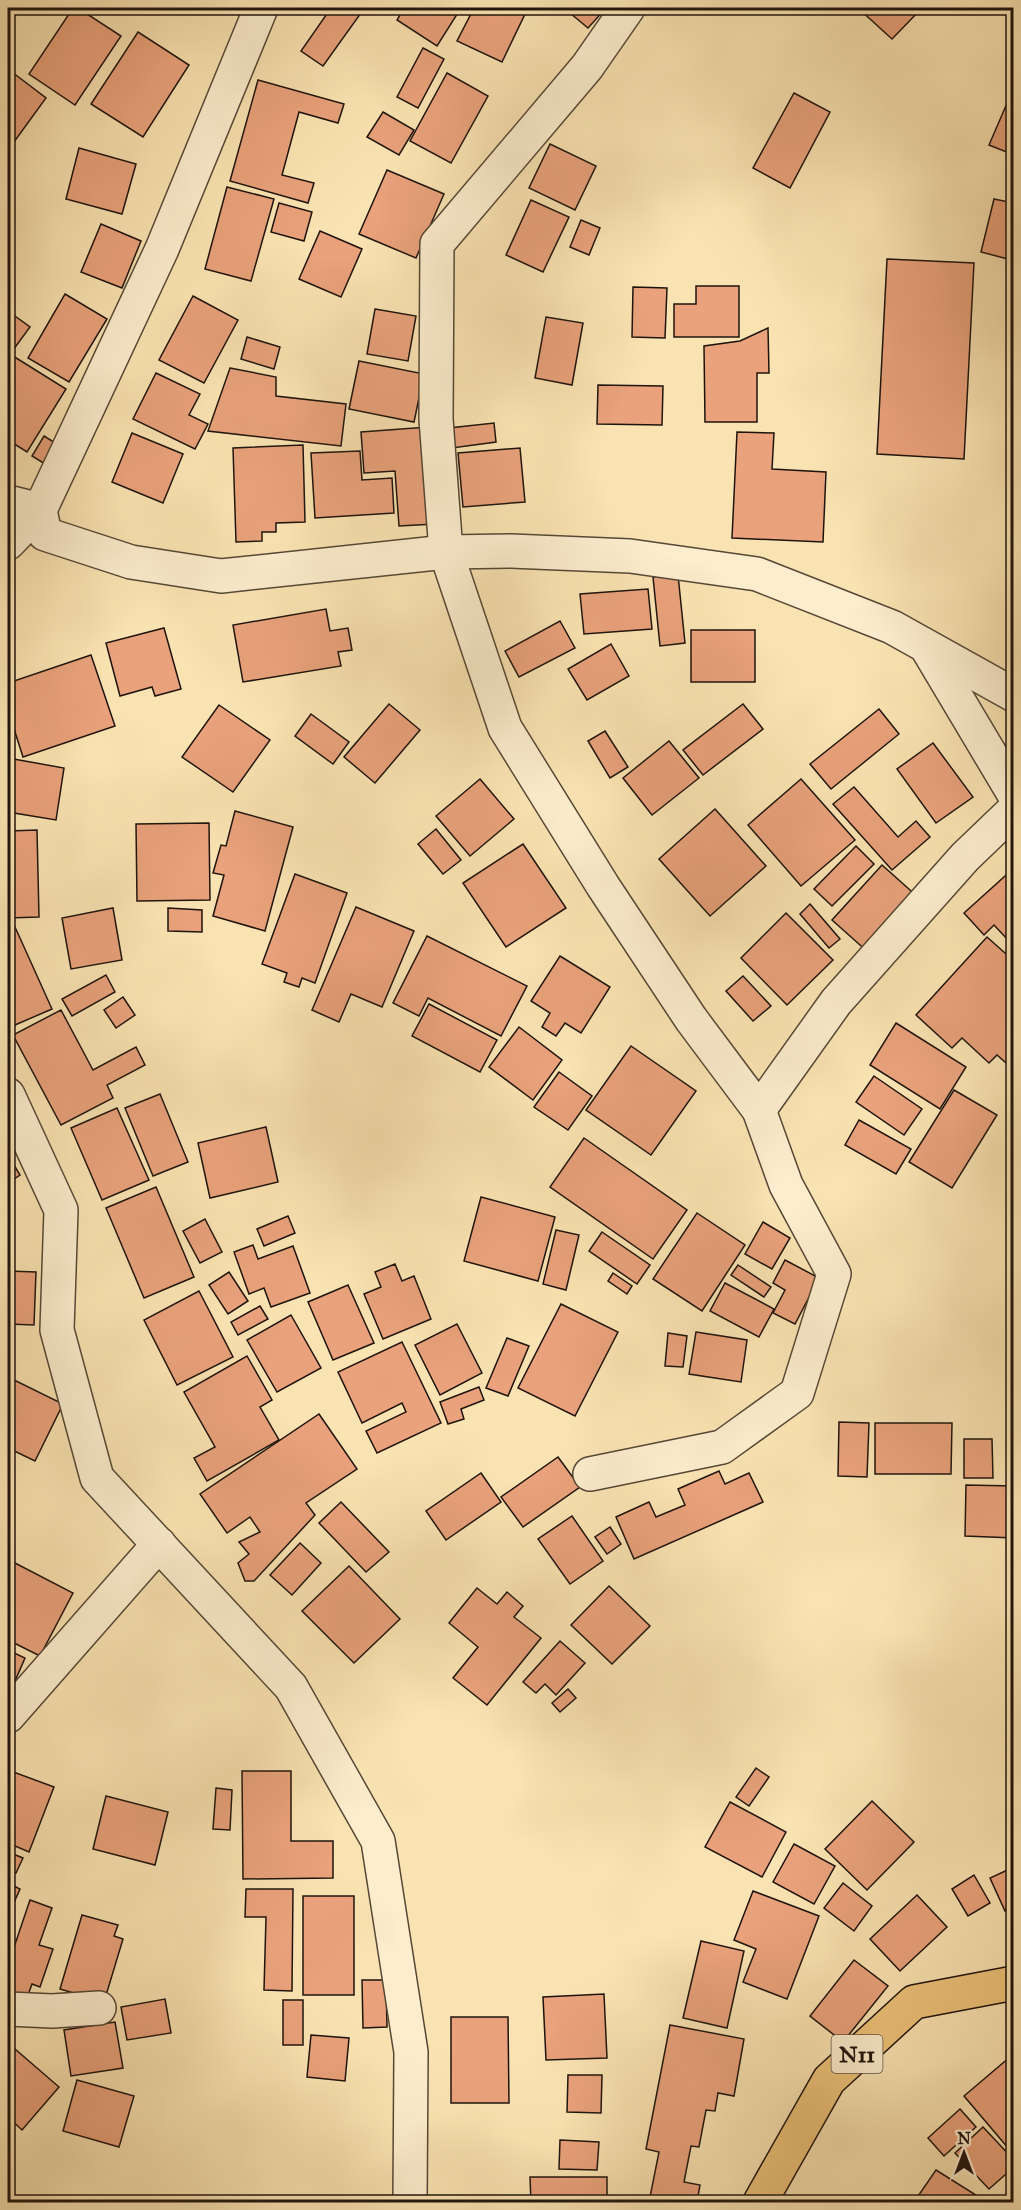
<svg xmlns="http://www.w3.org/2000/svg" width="1021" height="2210" viewBox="0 0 1021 2210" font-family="'IM FELL Great Primer',serif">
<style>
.building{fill:#e9a27b;stroke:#1e140d;stroke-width:1.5}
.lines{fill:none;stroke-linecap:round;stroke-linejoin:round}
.minor-casing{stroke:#554836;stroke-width:36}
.highway-casing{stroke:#1e140d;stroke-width:36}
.minor{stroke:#fcedcd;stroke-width:33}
.highway{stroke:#edc279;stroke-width:33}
.labels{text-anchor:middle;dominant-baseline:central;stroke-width:6;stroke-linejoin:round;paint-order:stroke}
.shield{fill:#fcedcd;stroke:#615547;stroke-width:1.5}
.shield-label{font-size:22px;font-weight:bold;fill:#1e140d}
</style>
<rect width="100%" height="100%" fill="#fae3b2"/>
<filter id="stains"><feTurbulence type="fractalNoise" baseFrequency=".00333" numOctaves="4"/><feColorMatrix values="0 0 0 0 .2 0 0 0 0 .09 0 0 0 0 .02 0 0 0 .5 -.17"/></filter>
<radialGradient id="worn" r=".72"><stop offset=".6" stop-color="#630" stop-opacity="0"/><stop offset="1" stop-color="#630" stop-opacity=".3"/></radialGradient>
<g class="building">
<polygon points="73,8 78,8 121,36 75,105 29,74"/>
<polygon points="331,8 353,8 361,13 323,66 301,51"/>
<polygon points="404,8 461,8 437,46 397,20"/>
<polygon points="474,8 512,8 525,14 502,62 457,41"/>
<polygon points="564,8 606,8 588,28"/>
<polygon points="858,8 922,8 892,39"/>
<polygon points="138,32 189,65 143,137 91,104"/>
<polygon points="423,48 444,59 418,108 397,97"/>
<polygon points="8,69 46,98 11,146 8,143"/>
<polygon points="447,73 488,96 451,163 410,141"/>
<polygon points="258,80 344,104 338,123 299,112 282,175 314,183 308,203 230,181"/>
<polygon points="1014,87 1014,155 989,145"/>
<polygon points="794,93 830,112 790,188 753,168"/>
<polygon points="383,112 414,130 399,155 367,137"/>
<polygon points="550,144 596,166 575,210 529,188"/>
<polygon points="79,148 136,164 122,214 66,199"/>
<polygon points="387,170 444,194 416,258 359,234"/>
<polygon points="227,187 274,199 251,281 205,269"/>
<polygon points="994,199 1014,203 1014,239 1008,259 981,252"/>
<polygon points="531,200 569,217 543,272 506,255"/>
<polygon points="279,203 312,212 304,241 271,232"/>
<polygon points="581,220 600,228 589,255 570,247"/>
<polygon points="101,224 141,241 122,288 81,272"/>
<polygon points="320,231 362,249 341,297 299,279"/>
<polygon points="887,259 974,263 964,459 877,454"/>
<polygon points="696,286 739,286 739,337 674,337 674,304 696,304"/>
<polygon points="633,287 667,288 665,338 632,337"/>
<polygon points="65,294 107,319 69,382 28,358"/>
<polygon points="193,296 238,320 204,383 159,360"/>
<polygon points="375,309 416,316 408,361 367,354"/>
<polygon points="8,311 30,327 8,357"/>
<polygon points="546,317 583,323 572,385 535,378"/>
<polygon points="768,328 769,373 757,373 757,422 705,422 704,346 740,341"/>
<polygon points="247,337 280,347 274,369 241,359"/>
<polygon points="13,356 66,389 27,452 8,440 8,366"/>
<polygon points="359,361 424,374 414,422 349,409"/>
<polygon points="230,368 276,377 276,396 346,404 341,446 208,431"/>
<polygon points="156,373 200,394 189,415 208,424 195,449 133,419"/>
<polygon points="598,385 663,386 662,425 597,424"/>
<polygon points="494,423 496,442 452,448 449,428"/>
<polygon points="428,427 435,524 399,526 395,471 364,473 361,432"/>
<polygon points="737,432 774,433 772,469 826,472 823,542 732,538"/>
<polygon points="132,433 183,454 163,503 112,482"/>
<polygon points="44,436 57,444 45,464 32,456"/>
<polygon points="303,445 305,522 276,523 276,532 262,532 262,541 236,542 233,448"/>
<polygon points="520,448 525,502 463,507 458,453"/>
<polygon points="360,451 362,480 392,478 394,513 315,518 311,453"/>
<polygon points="678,575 685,643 660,646 653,577"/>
<polygon points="648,589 652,629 584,634 580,594"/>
<polygon points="326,609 330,631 348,628 352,650 338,652 341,666 243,682 233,625"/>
<polygon points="560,621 575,648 519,677 505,651"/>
<polygon points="164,628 181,689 155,696 152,687 120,696 106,643"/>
<rect x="691" y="630" width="64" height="52"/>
<polygon points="611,644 629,676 587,700 568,669"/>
<polygon points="91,655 115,726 23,757 8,710 8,683"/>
<polygon points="389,704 420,730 375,783 344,757"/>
<polygon points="743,704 763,729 703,775 683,750"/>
<polygon points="219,705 270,740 233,792 182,757"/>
<polygon points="879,709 899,734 831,789 810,764"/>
<polygon points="311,714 349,742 333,764 295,736"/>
<polygon points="605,731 628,767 610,778 588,741"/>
<polygon points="669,741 699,778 652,815 623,778"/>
<polygon points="933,743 973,797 936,823 897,769"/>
<polygon points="8,758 64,768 56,820 8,812"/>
<polygon points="480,779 514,819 470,856 436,816"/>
<polygon points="801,779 855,840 801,886 748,825"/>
<polygon points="854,787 898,837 916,821 930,837 892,870 833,804"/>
<polygon points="715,809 766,866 710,916 659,859"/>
<polygon points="235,811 293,827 265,931 213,916 224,875 213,873 221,845 226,846"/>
<polygon points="209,823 210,900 137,901 136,824"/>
<polygon points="436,829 461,860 443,874 418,844"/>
<polygon points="37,830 39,917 8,918 8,831"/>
<polygon points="523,844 566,908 506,947 463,883"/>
<polygon points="856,846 874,864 832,906 814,889"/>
<polygon points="882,865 919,898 869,953 832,920"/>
<polygon points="1014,868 1014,937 1009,941 994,925 984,935 964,913"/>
<polygon points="295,874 347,893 315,983 302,978 299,987 284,982 287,973 262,964"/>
<polygon points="810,904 840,939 829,948 800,914"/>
<polygon points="356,907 414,931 382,1007 351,994 339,1022 312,1010"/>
<polygon points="113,908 122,960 71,969 62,918"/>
<polygon points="168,908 202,910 202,932 168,931"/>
<polygon points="786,913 833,960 787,1005 741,958"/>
<polygon points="15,927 52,1009 8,1028 8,930"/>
<polygon points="427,936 527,986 501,1036 428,998 419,1016 393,1003"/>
<polygon points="987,937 1014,961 1014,1070 997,1055 989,1063 962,1038 952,1048 916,1015"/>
<polygon points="560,956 610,987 581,1033 565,1023 556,1036 542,1027 550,1013 531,1001"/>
<polygon points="106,975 115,992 72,1016 62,999"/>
<polygon points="743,976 771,1006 753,1021 726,991"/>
<polygon points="123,997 135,1015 116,1028 104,1010"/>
<polygon points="429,1004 497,1040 480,1072 412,1036"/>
<polygon points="61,1010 93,1070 136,1047 145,1065 107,1085 113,1098 61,1125 13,1035"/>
<polygon points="896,1023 966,1067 940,1109 870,1065"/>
<polygon points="519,1027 562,1060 533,1100 489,1067"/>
<polygon points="631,1046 696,1091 651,1155 586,1110"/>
<polygon points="559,1072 592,1096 568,1130 534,1107"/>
<polygon points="874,1076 922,1109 904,1135 856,1102"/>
<polygon points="954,1090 997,1115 952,1188 909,1162"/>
<polygon points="160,1094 188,1162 153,1176 125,1108"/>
<polygon points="117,1108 149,1180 102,1200 71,1128"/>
<polygon points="859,1120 911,1149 896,1174 845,1145"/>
<polygon points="266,1127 278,1182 210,1198 198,1143"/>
<polygon points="584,1138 687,1210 653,1259 550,1187"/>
<polygon points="8,1155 20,1175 8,1183"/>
<polygon points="156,1187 194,1277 144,1298 106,1208"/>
<polygon points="481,1197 555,1217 538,1281 464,1261"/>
<polygon points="697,1213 745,1245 702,1311 653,1279"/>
<polygon points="288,1216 295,1233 264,1246 257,1229"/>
<polygon points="205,1219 222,1252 200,1263 183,1231"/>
<polygon points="763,1222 790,1238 772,1269 745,1254"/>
<polygon points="556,1230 579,1235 566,1290 543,1284"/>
<polygon points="602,1232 650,1265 637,1284 589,1251"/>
<polygon points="253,1245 258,1259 293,1246 310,1293 271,1307 264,1288 249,1294 234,1252"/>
<polygon points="785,1260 819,1278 795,1324 773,1313 785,1290 773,1283"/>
<polygon points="395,1264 402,1281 414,1276 431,1319 383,1339 364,1294 381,1287 375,1272"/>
<polygon points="738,1265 771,1287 764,1297 731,1275"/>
<polygon points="8,1271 36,1272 34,1325 8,1324"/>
<polygon points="229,1272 248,1301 228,1314 209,1285"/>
<polygon points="613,1273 632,1286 627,1294 608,1281"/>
<polygon points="725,1283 774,1309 759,1337 710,1311"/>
<polygon points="348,1285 374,1343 333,1360 308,1302"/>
<polygon points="199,1291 233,1357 177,1385 144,1320"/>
<polygon points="561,1304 618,1332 575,1416 518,1388"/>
<polygon points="260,1306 268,1319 238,1335 231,1322"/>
<polygon points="291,1315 321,1368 277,1392 247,1340"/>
<polygon points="457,1324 482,1373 440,1395 415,1345"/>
<polygon points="696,1332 747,1340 741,1382 689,1374"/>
<polygon points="668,1333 687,1336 683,1367 665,1366"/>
<polygon points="507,1338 529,1346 508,1396 486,1388"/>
<polygon points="402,1342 441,1423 377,1453 366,1431 406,1412 402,1403 362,1423 338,1372"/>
<polygon points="247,1356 272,1400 260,1407 279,1440 207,1481 194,1458 215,1447 184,1392"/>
<polygon points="8,1377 63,1404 35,1461 8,1448"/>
<polygon points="479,1387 484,1400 461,1409 464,1419 448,1424 440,1402"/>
<polygon points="319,1414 357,1469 306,1503 315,1515 254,1581 245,1581 238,1563 249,1554 239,1542 260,1532 250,1517 227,1533 200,1494"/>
<polygon points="839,1422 869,1423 867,1477 838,1476"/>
<polygon points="875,1423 952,1423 951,1474 875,1474"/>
<polygon points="964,1439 992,1439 993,1478 964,1478"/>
<polygon points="558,1457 580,1487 523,1527 501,1497"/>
<polygon points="719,1471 725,1484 749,1473 763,1502 634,1559 616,1517 649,1502 656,1517 685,1505 678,1489"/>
<polygon points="481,1473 501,1502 446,1540 426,1511"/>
<polygon points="966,1485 1014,1486 1014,1538 965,1536"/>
<polygon points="341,1502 389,1552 366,1572 319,1523"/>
<polygon points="572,1516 603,1561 570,1584 538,1539"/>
<polygon points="610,1527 621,1544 607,1554 595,1537"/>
<polygon points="300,1543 321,1563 292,1595 270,1575"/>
<polygon points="13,1562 73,1593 40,1656 8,1640 8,1573"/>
<polygon points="349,1566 400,1619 354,1663 302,1611"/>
<polygon points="609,1586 650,1626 612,1664 571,1625"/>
<polygon points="477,1588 497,1604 507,1592 523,1606 514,1617 541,1638 487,1705 453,1678 478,1647 449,1623"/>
<polygon points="560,1641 585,1663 556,1695 545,1684 536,1693 523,1682"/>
<polygon points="8,1650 25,1658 8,1697"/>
<polygon points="568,1689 576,1698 560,1712 552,1703"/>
<polygon points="756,1768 769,1777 749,1806 736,1797"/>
<polygon points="8,1770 54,1787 29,1852 8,1843"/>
<polygon points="242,1771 291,1771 291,1841 333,1841 333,1878 243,1879"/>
<polygon points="216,1788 232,1790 230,1830 213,1829"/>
<polygon points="106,1796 168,1812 155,1865 93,1849"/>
<polygon points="872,1801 914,1842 867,1890 825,1849"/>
<polygon points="730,1802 786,1832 762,1877 705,1847"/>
<polygon points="794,1844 835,1866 814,1904 773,1882"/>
<polygon points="8,1852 23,1858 16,1873 8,1869"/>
<polygon points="1014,1867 1014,1907 1005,1911 990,1878"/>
<polygon points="974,1875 990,1903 968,1916 952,1889"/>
<polygon points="8,1883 20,1889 8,1916"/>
<polygon points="843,1883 872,1906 854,1931 824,1908"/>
<polygon points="246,1889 293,1889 292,1991 264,1990 266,1917 245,1917"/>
<polygon points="753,1891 819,1916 787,1999 743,1982 756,1949 734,1940"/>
<polygon points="917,1895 947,1927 900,1971 870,1939"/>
<rect x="303" y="1896" width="51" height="99"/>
<polygon points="30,1900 52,1908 39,1945 53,1949 40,1987 32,1984 24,2006 8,2000 8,1965"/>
<polygon points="82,1915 118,1925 114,1936 123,1939 104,2002 60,1989"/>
<polygon points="701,1941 744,1951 727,2028 683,2018"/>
<polygon points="854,1960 888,1986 843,2042 810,2016"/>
<polygon points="362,1980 386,1980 387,2027 363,2028"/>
<polygon points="604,1994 607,2058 546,2060 543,1997"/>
<polygon points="165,1999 171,2033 127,2040 121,2007"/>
<rect x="283" y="2000" width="20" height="45"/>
<polygon points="451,2017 508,2017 509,2103 451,2103"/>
<polygon points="115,2022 123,2068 71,2076 64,2030"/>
<polygon points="670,2025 744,2039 734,2096 718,2093 715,2111 706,2110 699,2147 691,2146 684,2182 700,2185 697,2202 649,2202 659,2152 646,2149"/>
<polygon points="311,2035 349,2038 345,2081 307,2077"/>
<polygon points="8,2043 59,2087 22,2130 8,2117"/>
<polygon points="1010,2057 1014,2061 1014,2155 964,2096"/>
<polygon points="568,2075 602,2075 601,2113 567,2112"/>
<polygon points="77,2080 134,2096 119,2147 63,2131"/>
<polygon points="960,2109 976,2127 944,2156 928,2138"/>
<polygon points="983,2127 1014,2160 1014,2167 989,2189 955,2153"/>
<polygon points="560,2140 599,2142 597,2170 559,2169"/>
<polygon points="936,2170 987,2202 914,2202"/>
<polygon points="530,2177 607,2177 607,2202 531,2202"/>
</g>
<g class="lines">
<g class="minor-casing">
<g id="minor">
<polyline points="8,502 40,510 45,534 131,562 221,576 446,552 511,551 630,556 757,574 892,627 1014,695"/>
<polyline points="8,543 40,510 162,249 261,8"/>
<polyline points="927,648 1014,794"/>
<polyline points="8,1095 61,1210 57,1330 97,1478 291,1687 378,1841 411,2052 410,2202"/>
<polyline points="759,1110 836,1002 965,857 1014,810"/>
<polyline points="590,1474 722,1447 797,1393 834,1274 786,1185 759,1110 691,1019 603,886 505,728 446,552 436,419 437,244 587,67 628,8"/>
<polyline points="8,1716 159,1544"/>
<polyline points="8,2009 52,2011 99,2008"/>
</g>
</g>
<g class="highway-casing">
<polyline id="highway" points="760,2202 829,2080 914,2002 1014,1983"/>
</g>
<use href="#minor" class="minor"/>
<use href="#highway" class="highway"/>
</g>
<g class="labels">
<rect class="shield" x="831.5" y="2035" width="51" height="38" rx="4.5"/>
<g class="shield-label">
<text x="857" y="2054">N11</text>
</g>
</g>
<rect width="1021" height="2210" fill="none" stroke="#fae3b2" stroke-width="30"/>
<rect x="9" y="9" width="1003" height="2192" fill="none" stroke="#1e140d" stroke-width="3"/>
<rect x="15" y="15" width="991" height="2180" fill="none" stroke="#1e140d" stroke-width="1.5"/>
<g transform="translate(964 2153)" stroke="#fcedcd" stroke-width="4.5" paint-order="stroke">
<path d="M0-4.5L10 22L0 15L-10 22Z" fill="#1e140d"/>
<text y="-9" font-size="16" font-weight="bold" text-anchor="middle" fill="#1e140d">N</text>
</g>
<rect width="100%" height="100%" filter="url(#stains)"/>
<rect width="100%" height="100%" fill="url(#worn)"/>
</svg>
